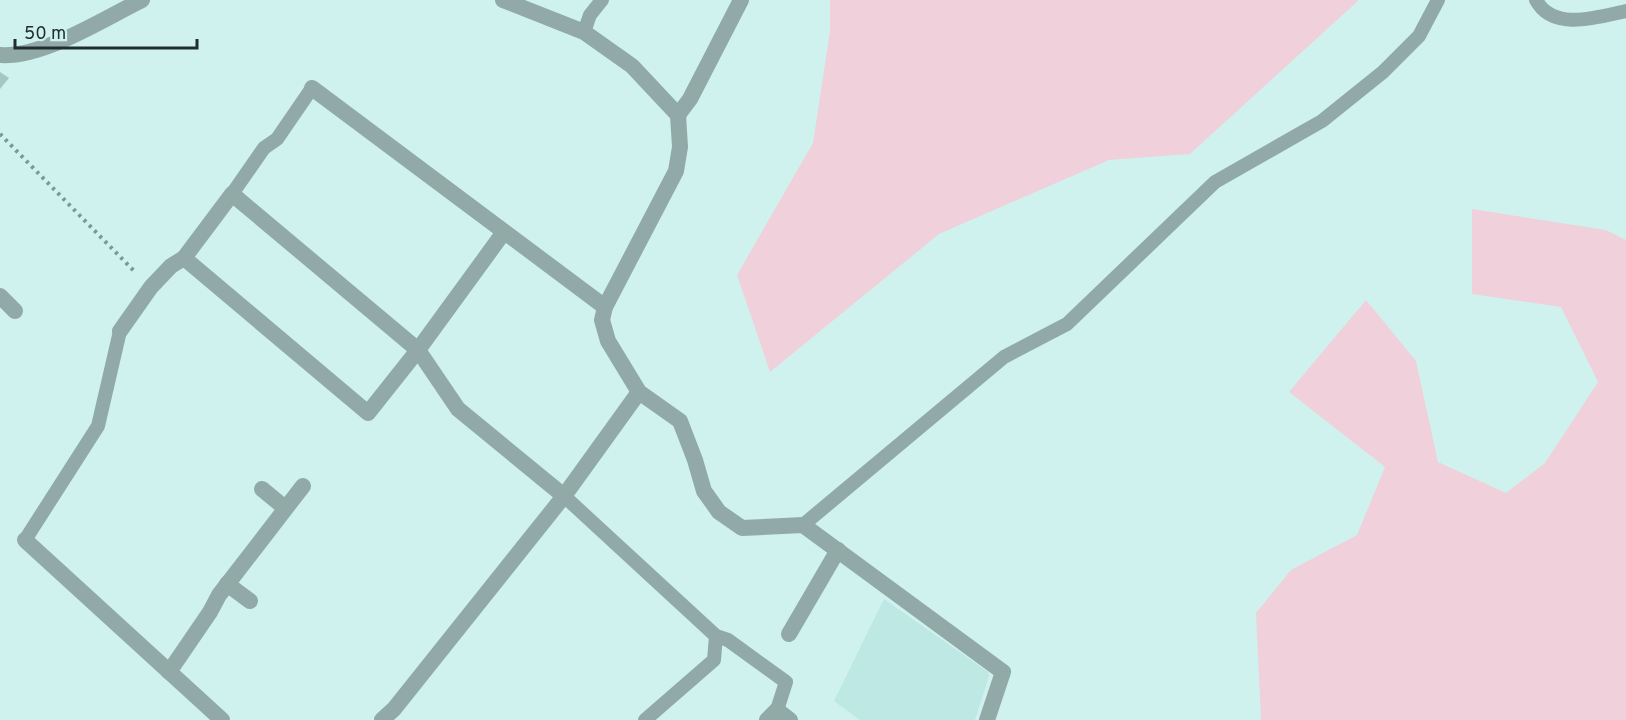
<svg xmlns="http://www.w3.org/2000/svg" width="1626" height="720" viewBox="0 0 1626 720" font-family="Overpass,sans-serif">
<style>
.built{fill:#bde8e3}
.green{fill:#f0d0da}
.building{fill:#a5c6c2}
.lines{fill:none;stroke-linecap:round;stroke-linejoin:round}
.path{stroke:#7e9694;stroke-width:4;stroke-dasharray:3 4.5;stroke-linecap:butt}
.service{stroke:#92aaa7;stroke-width:14}
.minor{stroke:#92aaa7;stroke-width:16}
</style>
<rect width="100%" height="100%" fill="#d0f2ee"/>
<polygon class="built" points="884,599 988,672 989,676 975,720 860,720 834,701"/>
<g class="green">
<polygon points="830,0 1359,0 1190,154 1109,160 939,234 770,372 737,275 813,143 830,31"/>
<polygon points="1472,209 1606,230 1626,240 1626,720 1261,720 1256,613 1291,570 1357,535 1385,467 1289,392 1366,300 1416,361 1438,462 1506,493 1545,463 1598,382 1561,307 1472,294"/>
</g>
<polygon class="building" points="0,72 9,78 0,89"/>
<g class="lines">
<polyline class="path" points="0,134 136,273"/>
<g class="service">
<path d="M1536 0C1553 32 1598 17 1626 11"/>
<polyline points="584,32 590,15 602,0"/>
<polyline points="232,194 264,148 277,139 312,88"/>
<polyline points="564,496 716,636 728,640 786,682 777,710"/>
<polyline points="803,525 1004,357 1067,324 1215,182 1322,121 1383,72 1419,36 1438,0"/>
<polyline points="25,540 98,426 120,331"/>
<polyline points="645,720 714,660 716,636"/>
</g>
<g class="minor">
<polyline points="503,0 584,32 632,66 678,115 680,147 676,171 605,307 602,320 608,341 639,392 680,421 695,460 704,491 719,512 742,528 803,525 1003,672 987,720"/>
<path d="M0 55C43 58 103 19 142 0"/>
<polyline points="312,88 605,307"/>
<polyline points="678,115 690,99 741,0"/>
<polyline points="184,258 368,413 418,350 504,232"/>
<polyline points="0,296 15,311"/>
<polyline points="120,331 151,287 171,266 184,258 232,194 418,350 458,409 564,496"/>
<polyline points="262,489 285,508"/>
<polyline points="25,540 222,720"/>
<polyline points="227,584 250,601"/>
<polyline points="789,634 838,550"/>
<polyline points="169,672 210,612 219,595 303,486"/>
<polyline points="382,720 394,709 564,496 639,392"/>
<polyline points="767,720 777,710 790,720"/>
</g>
</g>
<path d="M15 39v9h182v-9" fill="none" stroke="#212e2d" stroke-width="3"/>
<text x="24" y="39" font-size="18" fill="#212e2d" stroke="#d0f2ee" stroke-width="4.5" paint-order="stroke">50 m</text>
</svg>
